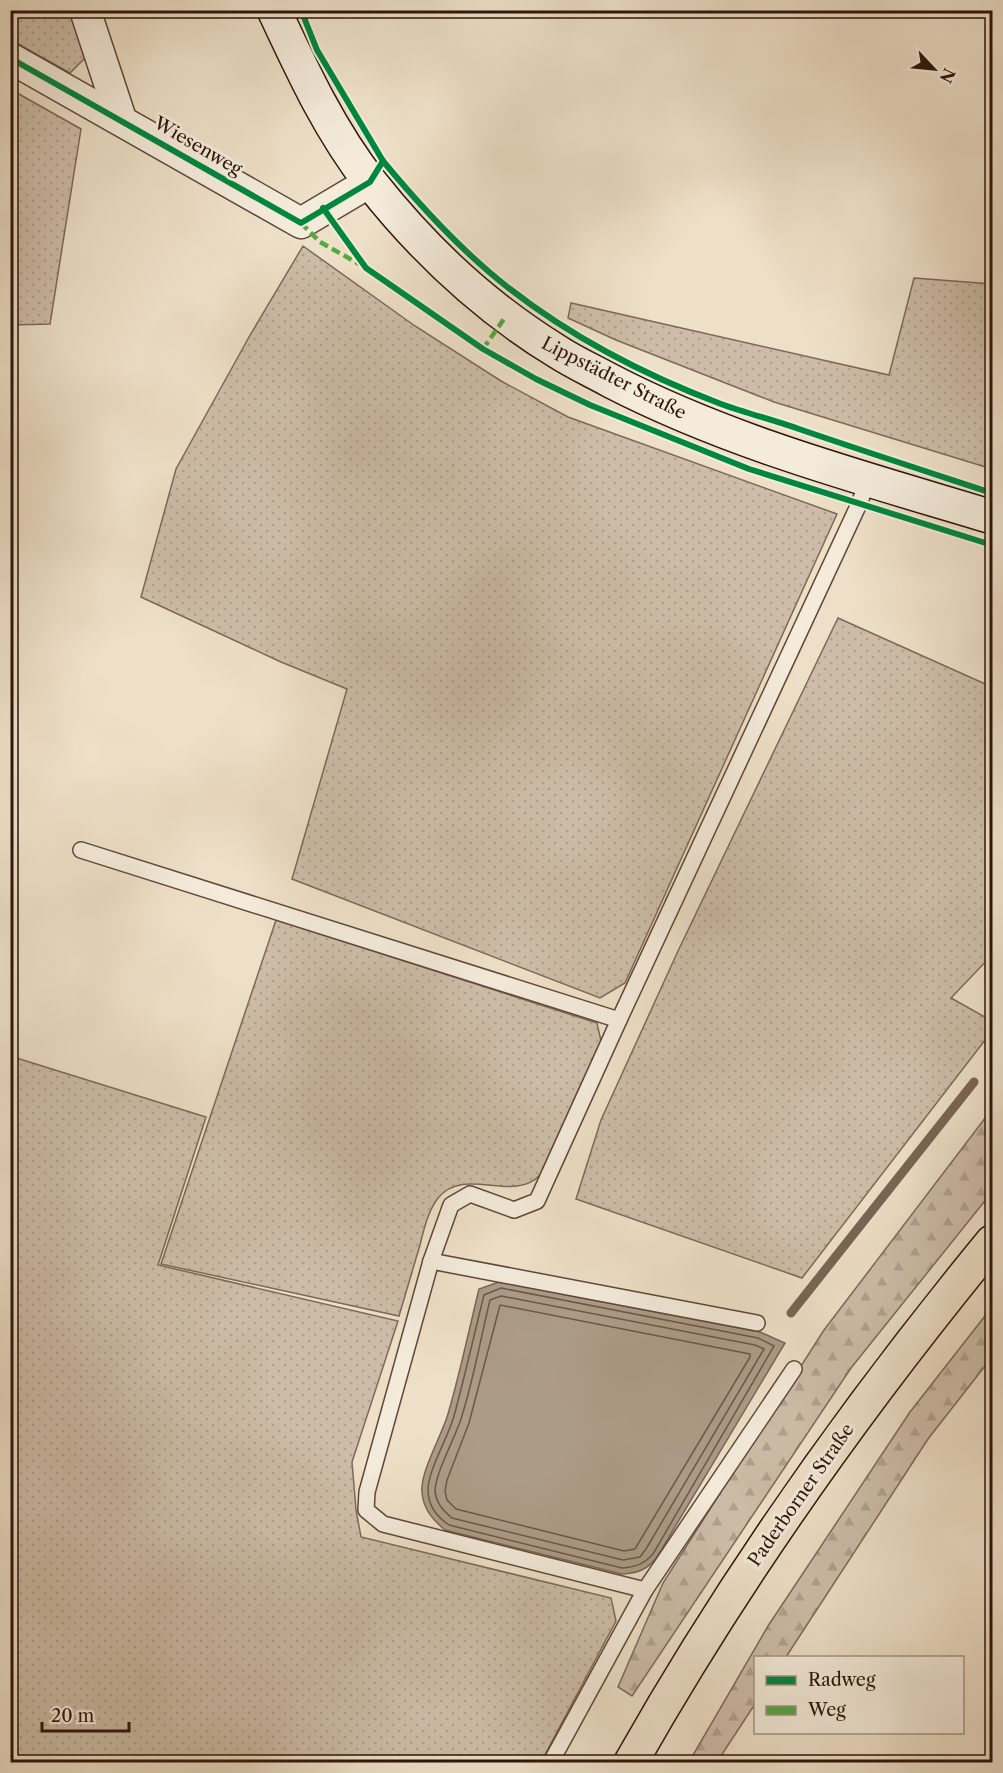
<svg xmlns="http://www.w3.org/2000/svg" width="1003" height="1773" viewBox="0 0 1003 1773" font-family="'Libre Caslon Text',serif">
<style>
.grass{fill:url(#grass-dots);stroke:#7d6958;stroke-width:1.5}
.forest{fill:url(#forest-firs);stroke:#7d6958;stroke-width:1.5}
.water{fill:#ac9b87;stroke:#796555;stroke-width:1.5}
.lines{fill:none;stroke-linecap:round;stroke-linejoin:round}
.shore{stroke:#6c5848;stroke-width:1.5}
.stream{stroke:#796555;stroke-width:9}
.lane-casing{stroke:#5d4839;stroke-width:18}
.street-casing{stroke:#5d4839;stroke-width:33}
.secondary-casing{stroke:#2d1509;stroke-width:36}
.primary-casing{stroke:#2d1509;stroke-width:36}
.lane{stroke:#f4ebdb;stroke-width:15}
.street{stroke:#f4ebdb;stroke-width:30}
.secondary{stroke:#f4ebdb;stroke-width:33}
.primary{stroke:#eee0c8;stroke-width:33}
.quiet{stroke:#54a941;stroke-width:4.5;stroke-dasharray:9 4.5;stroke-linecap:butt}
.cycleway-casing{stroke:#f4ebdb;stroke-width:10}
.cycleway{stroke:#00873e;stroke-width:6}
.labels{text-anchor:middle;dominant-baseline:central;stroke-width:6;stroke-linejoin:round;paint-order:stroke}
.street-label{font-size:18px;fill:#2d1509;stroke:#f4ebdb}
</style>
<defs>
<pattern id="grass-dots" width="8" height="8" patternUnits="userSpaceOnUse" patternTransform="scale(1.5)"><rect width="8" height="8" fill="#cdbda8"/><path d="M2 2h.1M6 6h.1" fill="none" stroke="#b0a28f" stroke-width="1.8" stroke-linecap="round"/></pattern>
<pattern id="forest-firs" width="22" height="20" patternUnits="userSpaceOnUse" patternTransform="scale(1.5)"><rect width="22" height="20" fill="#cdbda8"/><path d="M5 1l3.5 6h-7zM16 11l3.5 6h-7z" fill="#b0a28f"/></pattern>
</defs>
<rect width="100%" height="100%" fill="#eee0c8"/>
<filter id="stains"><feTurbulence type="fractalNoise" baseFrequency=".00333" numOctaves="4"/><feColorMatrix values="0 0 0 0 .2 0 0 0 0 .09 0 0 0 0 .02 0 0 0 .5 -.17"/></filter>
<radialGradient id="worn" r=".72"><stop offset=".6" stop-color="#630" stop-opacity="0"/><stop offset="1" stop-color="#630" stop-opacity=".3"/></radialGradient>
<g class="grass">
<polygon points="11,11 69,11 86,57 70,73 11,40"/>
<polygon points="10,89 81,129 50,324 11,325"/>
<polygon points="303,246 415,326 501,381 568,417 837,514 625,983 600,998 292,879 347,689 281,662 141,597 176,469 249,337"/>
<polygon points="914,278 992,284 992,469 774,402 616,340 568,318 571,303 889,375"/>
<polygon points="838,618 992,687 992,955 951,998 992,1021 992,1031 802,1278 576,1199 601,1120 678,951"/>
<path d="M276 920 597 1023 601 1041 540 1175C513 1204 465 1165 438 1198 428 1211 424 1229 420 1245 413 1268 406 1292 399 1316L161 1264Z"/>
<polygon points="10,1056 206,1117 158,1265 398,1321 352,1462 356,1510 361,1537 611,1598 616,1621 541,1762 11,1762"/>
</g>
<g class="forest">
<polygon points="992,1109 992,1192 851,1368 632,1696 618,1687 663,1583 824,1330"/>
<polygon points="992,1307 992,1357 928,1439 786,1657 756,1658 755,1704 717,1762 689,1762 768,1626 910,1412"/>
</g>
<path class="water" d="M499 1282 760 1332 785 1343 657 1557C647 1570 638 1573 622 1574L445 1530C433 1520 423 1509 422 1492 420 1472 442 1435 448 1414 460 1373 469 1330 479 1289Z"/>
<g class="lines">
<g class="shore">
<path d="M501 1288 758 1338 774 1346 653 1554C644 1564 636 1567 622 1568L449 1525C437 1517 428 1505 428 1490 428 1470 448 1438 454 1416 465 1376 474 1335 484 1295Z"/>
<path d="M501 1296 755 1345 764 1349 646 1549 640 1557 623 1560 452 1518C443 1511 436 1503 435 1491 435 1475 454 1439 460 1422 473 1383 480 1341 490 1300Z"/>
<polygon points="500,1305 750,1354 750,1357 635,1549 624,1551 456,1509 447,1500 445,1491 447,1480 469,1423"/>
</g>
<polyline class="stream" points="791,1313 974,1082"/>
<g class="lane-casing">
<g id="lane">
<polyline points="81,850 619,1020"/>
<polyline points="431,1261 757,1323"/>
<polyline points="645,1590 794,1369"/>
<polyline points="551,1762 645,1590 383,1524 366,1510 367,1492 431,1261 451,1205 470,1194 514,1210 537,1201 619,1020 859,504 868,480"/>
</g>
</g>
<g class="street-casing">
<g id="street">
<polyline points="85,10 121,119"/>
<polyline points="10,58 301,223 370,182"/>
</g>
</g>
<g class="secondary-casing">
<path id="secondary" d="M274 10C302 70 330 131 371 183 423 249 486 308 558 352 575 363 593 371 611 381 731 443 863 478 992 517"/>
</g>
<g class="primary-casing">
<path id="primary" d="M631 1762C735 1578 858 1405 992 1242"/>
</g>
<use href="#lane" class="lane"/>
<use href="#street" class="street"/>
<use href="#secondary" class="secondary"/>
<use href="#primary" class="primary"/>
<g class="quiet">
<polyline points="301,223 320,242 359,264"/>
<polyline points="483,349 506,316"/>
</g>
<g class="cycleway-casing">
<g id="cycleway">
<polyline points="10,58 301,223 370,182 383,161 317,50 301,10"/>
<path d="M383 161C421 207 462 252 510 289 573 338 647 376 721 404 746 413 773 420 799 429 863 451 928 472 992 493"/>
<polyline points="323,208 366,268 483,349 536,379 590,405 749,469 992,545"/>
</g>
</g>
<use href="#cycleway" class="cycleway"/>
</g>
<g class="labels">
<g class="street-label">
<text transform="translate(198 146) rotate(30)">Wiesenweg</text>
<text transform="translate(614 378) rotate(27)">Lippstädter Straße</text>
<text transform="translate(801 1495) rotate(-55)">Paderborner Straße</text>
</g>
</g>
<rect width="1003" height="1773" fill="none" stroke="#eee0c8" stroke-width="36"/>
<rect x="12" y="12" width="979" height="1749" fill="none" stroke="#2d1509" stroke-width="3"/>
<rect x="18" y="18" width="967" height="1737" fill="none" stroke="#2d1509" stroke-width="1.5"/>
<rect x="754" y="1656" width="210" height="78" fill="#f4ebdb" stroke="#a49587" stroke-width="1.5"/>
<rect x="766" y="1676" width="30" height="9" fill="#00873e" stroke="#a49587" stroke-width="1.5"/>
<text x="808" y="1686" font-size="18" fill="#2d1509">Radweg</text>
<rect x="766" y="1706" width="30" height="9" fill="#54a941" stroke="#a49587" stroke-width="1.5"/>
<text x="808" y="1716" font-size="18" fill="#2d1509">Weg</text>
<g transform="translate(934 69) rotate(116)" stroke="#f4ebdb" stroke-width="4.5" paint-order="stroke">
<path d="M0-4.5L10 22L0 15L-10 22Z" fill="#2d1509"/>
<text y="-9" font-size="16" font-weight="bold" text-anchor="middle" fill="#2d1509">N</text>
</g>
<path d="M42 1722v9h87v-9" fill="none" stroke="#2d1509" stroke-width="3"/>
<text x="51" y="1722" font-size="18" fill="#2d1509" stroke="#f4ebdb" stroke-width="4.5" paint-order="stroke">20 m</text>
<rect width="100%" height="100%" filter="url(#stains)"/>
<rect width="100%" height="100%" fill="url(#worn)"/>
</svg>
